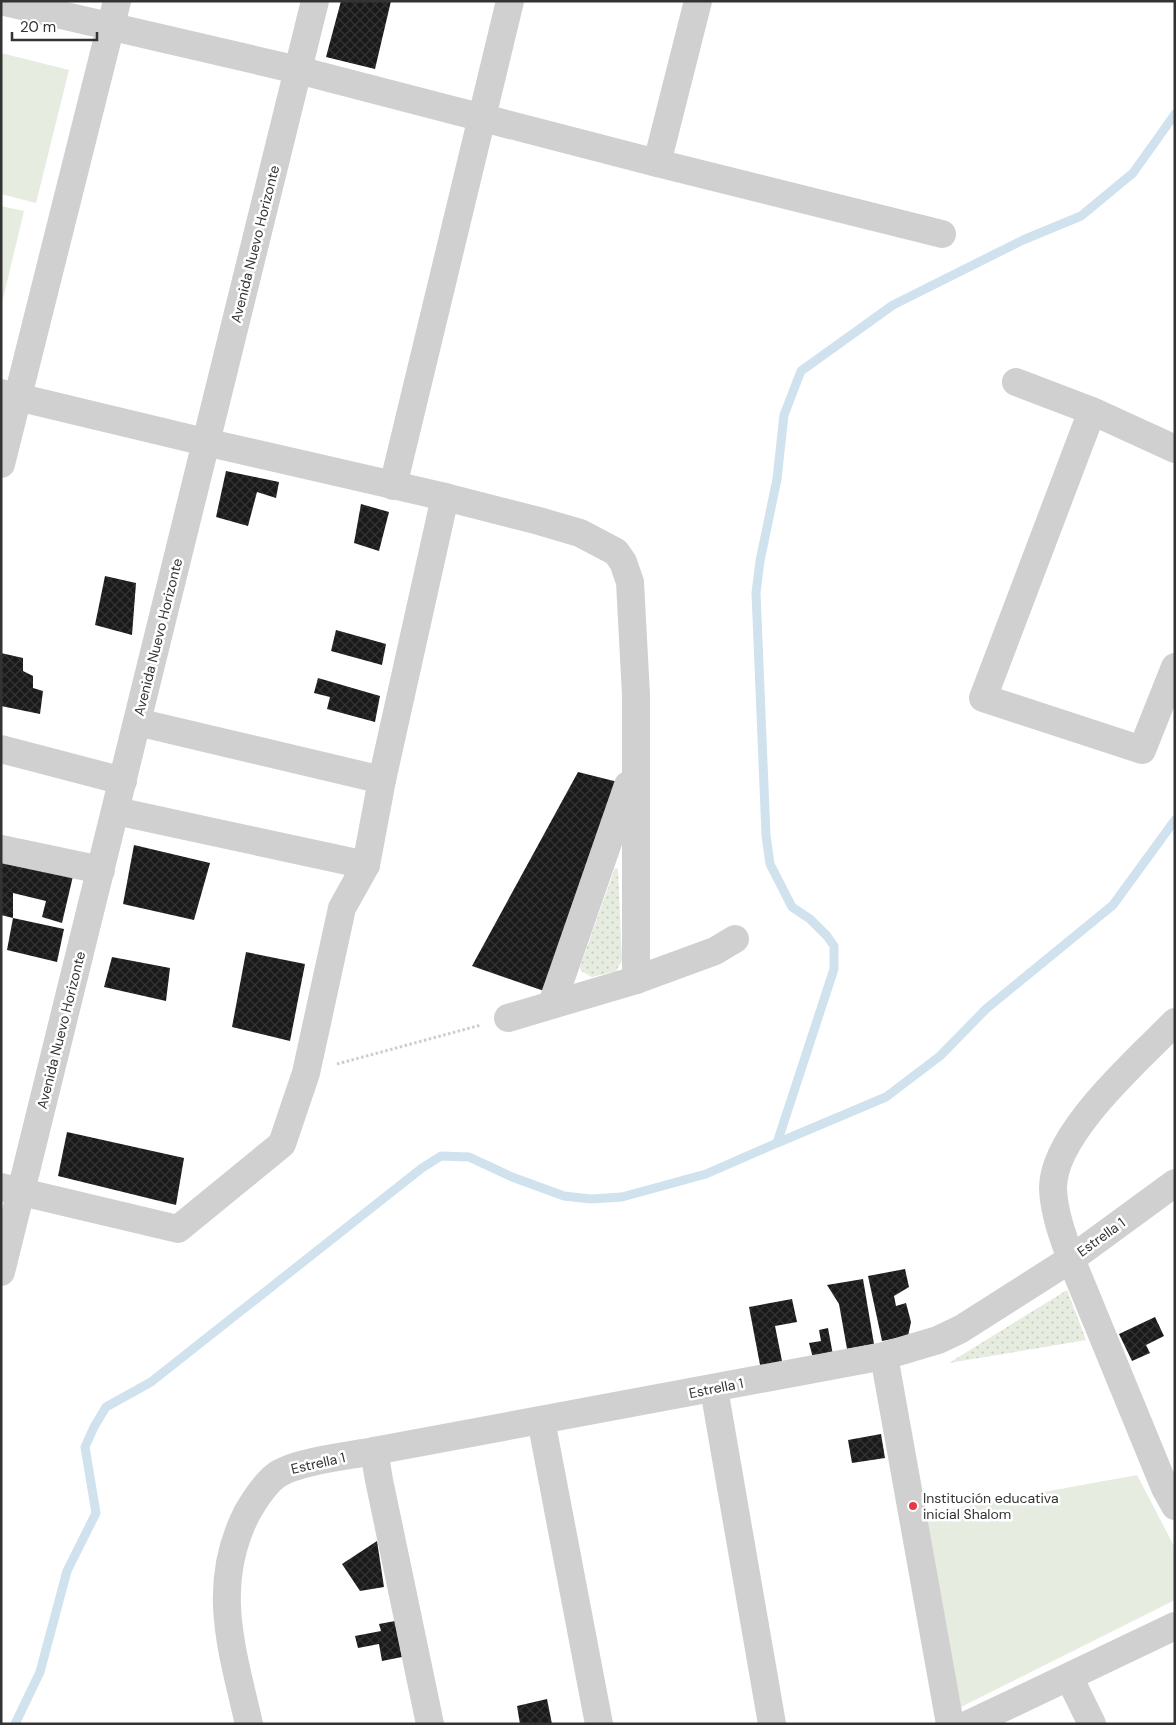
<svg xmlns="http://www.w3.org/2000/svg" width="1176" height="1725" viewBox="0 0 1176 1725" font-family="'DM Sans',sans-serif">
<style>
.grass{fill:url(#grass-dots)}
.park{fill:#e6ecdf}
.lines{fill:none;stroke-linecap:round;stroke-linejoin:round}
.stream{stroke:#cfe2ee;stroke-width:9}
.building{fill:url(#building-cross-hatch)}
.path{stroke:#cdcdcd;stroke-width:3;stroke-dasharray:2.5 2.5;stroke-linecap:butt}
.minor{stroke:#d0d0d0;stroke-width:28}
.poi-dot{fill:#e63946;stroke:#fff;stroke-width:2}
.labels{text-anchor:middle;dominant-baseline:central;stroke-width:5;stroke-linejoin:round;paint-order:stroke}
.street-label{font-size:14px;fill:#333;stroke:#fff}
.poi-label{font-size:14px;fill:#333;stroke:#fff;text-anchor:start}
</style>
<defs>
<pattern id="grass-dots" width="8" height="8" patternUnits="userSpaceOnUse" patternTransform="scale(1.25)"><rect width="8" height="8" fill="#e6ecdf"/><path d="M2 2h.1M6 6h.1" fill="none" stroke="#c6cbc0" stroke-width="1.8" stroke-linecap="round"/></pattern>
<pattern id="building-cross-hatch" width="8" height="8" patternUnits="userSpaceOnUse" patternTransform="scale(1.25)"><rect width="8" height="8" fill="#1a1a1a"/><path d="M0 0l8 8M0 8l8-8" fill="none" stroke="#333"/></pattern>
</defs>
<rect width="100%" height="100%" fill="#fff"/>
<g class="grass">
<polygon points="615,868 618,869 622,961 616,971 592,977 581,971 580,967"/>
<polygon points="1067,1290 1086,1340 949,1363"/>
</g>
<g class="park">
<polygon points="1,53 69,70 36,203 1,194"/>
<polygon points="1,206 24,211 1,307"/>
<polygon points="1137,1475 1175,1548 1175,1600 961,1707 923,1514"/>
</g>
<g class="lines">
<g class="stream">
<polyline points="777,1143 886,1097 940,1056 986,1009 1113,905 1175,820"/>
<polyline points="15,1724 40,1672 67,1571 96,1513 85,1447 94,1427 106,1407 151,1382 422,1168 441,1156 469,1157 512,1177 564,1196 591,1199 622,1197 706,1174 777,1143 834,969 834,946 827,936 810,919 792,907 770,864 766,835 756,593 760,561 777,479 784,415 801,371 893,305 1023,240 1081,216 1133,173 1175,114"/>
</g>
</g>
<g class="building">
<polygon points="341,1 391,1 375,69 326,57"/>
<polygon points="226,471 279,482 276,498 257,492 248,526 216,517"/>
<polygon points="361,504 389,512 379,551 354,543"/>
<polygon points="105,576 136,583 132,635 95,625"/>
<polygon points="336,630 386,644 382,665 331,651"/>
<polygon points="1,653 23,658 23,671 33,676 33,688 43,691 40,714 1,706"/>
<polygon points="318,678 380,696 375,722 327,709 330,697 314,693"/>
<polygon points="578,772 622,783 544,991 472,966"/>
<polygon points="134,845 210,863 194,920 123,904"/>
<polygon points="1,861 73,876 62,923 42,917 46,901 13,893 13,918 64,929 57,962 7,950 13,918 1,915"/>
<polygon points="246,952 305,964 290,1041 232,1027"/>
<polygon points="112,957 170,968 166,1001 104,987"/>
<polygon points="67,1132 184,1158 176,1205 58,1176"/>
<polygon points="905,1269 909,1287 894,1296 896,1306 906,1303 911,1322 908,1336 882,1341 868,1276"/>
<polygon points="863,1279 874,1344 847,1349 839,1304 827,1285"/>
<polygon points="792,1299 797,1322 775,1326 783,1366 761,1370 749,1307"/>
<polygon points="1155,1317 1164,1336 1146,1345 1150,1353 1132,1361 1119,1334"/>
<polygon points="828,1328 833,1355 813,1358 809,1343 821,1341 819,1330"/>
<polygon points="881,1434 885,1458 852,1463 848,1440"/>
<polygon points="377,1541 384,1587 360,1591 342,1564"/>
<polygon points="395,1621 402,1657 382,1661 379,1644 358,1648 355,1636 381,1631 379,1624"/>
<polygon points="547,1699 552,1724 520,1724 517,1706"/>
</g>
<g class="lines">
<polyline class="path" points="337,1064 481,1025"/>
<g class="minor">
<polyline points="1,1 298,70 657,163 942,234"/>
<polyline points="657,163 698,1"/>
<polyline points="1016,382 1092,411 1175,449"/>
<polyline points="1,393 205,442 445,497 539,521 580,533 616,552 623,562 630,582 636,695 636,980"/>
<polyline points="1092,411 983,698 1142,750 1175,667"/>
<polyline points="1,464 117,1"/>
<polyline points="393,486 510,1"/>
<polyline points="137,722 382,780"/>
<polyline points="1,749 123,781"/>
<polyline points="116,811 366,865"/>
<polyline points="1,849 101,870"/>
<polyline points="552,1004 628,785"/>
<polyline points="508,1018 636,980 715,951 735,939"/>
<path d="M1175 1022C1138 1060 1052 1134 1053 1189 1054 1213 1063 1237 1071 1259L1165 1488 1175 1506"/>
<polyline points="1,1187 178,1229 282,1144 306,1073 342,908 366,865 382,780 445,497"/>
<polyline points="1,1272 315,1"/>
<polyline points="884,1356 950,1724"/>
<polyline points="714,1389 772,1724"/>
<polyline points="541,1420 599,1724"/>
<polyline points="374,1451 379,1480 430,1724"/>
<polyline points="1069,1677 1092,1724"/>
<path d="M249 1724C232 1649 210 1586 247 1513 255 1499 265 1483 278 1474 299 1461 348 1456 374 1451L884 1356 938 1340 961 1329 1071 1259 1175 1183"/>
<polyline points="969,1724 1175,1626"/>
</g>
</g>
<circle class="poi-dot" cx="913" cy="1506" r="5"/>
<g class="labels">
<g class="street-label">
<text transform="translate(255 244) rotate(-76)">Avenida Nuevo Horizonte</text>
<text transform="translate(158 637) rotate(-76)">Avenida Nuevo Horizonte</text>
<text transform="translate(61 1030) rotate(-76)">Avenida Nuevo Horizonte</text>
<text transform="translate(1101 1237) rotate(-36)">Estrella 1</text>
<text transform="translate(716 1388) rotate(-11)">Estrella 1</text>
<text transform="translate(318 1463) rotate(-13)">Estrella 1</text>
</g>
<g class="poi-label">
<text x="923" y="1498">Institución educativa<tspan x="923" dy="16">inicial Shalom</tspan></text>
</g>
</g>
<rect width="1176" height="1725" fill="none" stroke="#333333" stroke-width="5"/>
<path d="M12 32v8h85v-8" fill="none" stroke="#333333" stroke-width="2.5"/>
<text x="20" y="32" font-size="15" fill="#333333" stroke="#ffffff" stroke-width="4" paint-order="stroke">20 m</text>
</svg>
